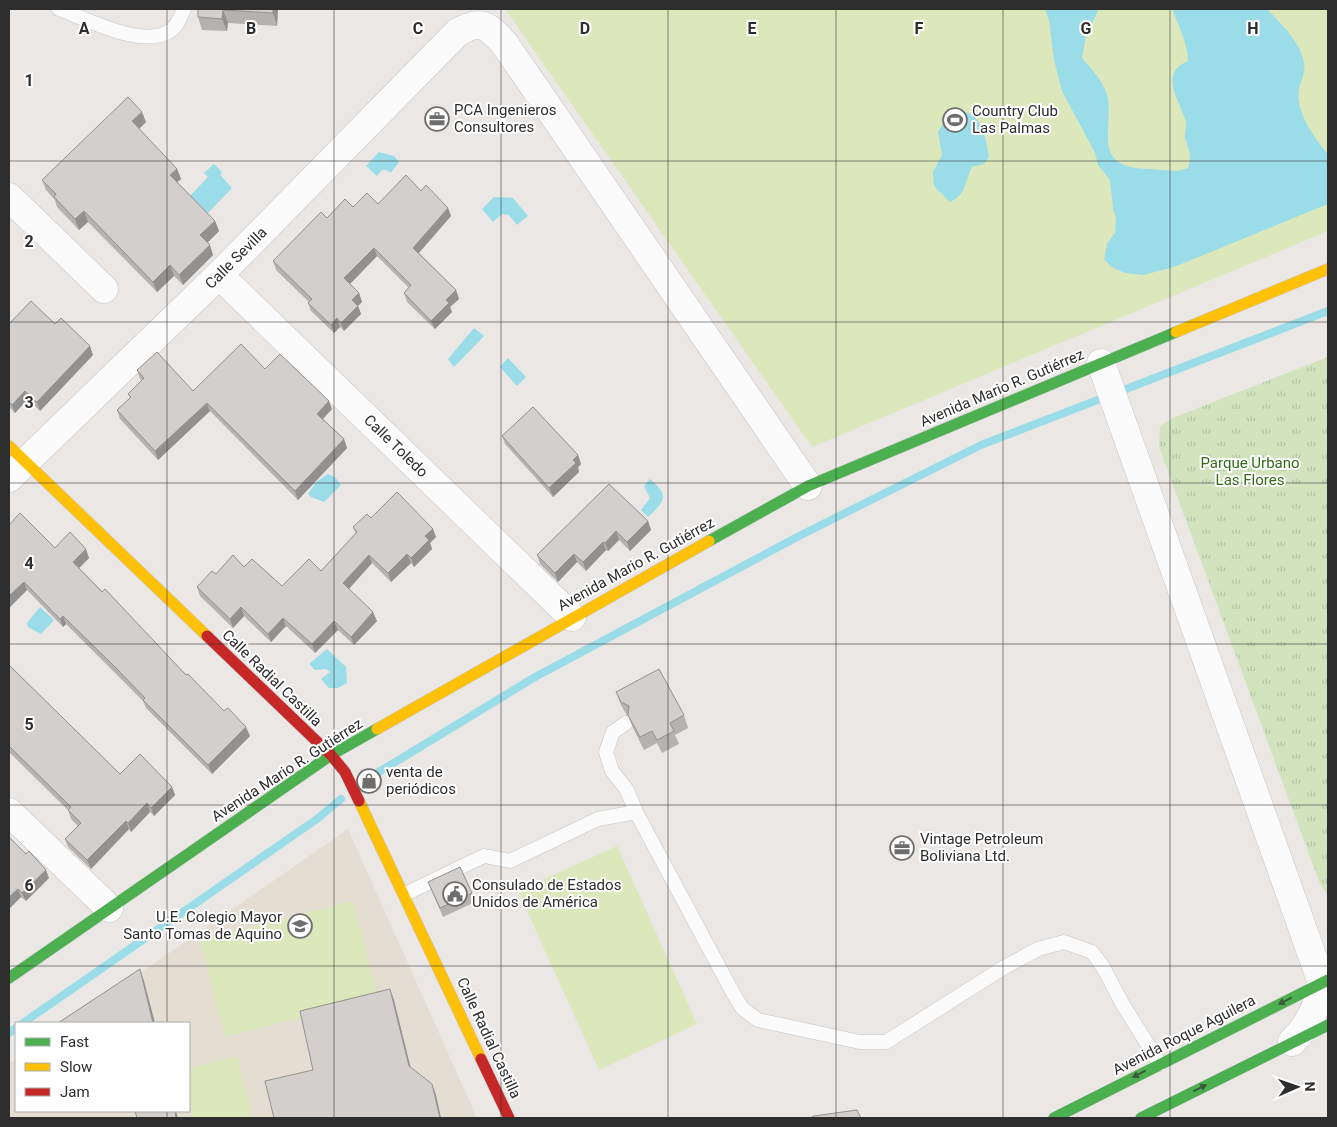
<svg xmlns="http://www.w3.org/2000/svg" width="1337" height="1127" viewBox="0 0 1337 1127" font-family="Roboto,sans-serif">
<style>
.education{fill:#e4ddd2}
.park{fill:url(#park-tufts)}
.pitch{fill:#dce8bc}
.water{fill:#9adde9}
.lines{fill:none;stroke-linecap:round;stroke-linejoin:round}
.stream{stroke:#9adde9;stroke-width:8}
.lane-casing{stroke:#c6c6c6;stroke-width:15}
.street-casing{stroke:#c6c6c6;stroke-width:29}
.fast-casing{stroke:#c6c6c6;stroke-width:12}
.slow-casing{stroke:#c6c6c6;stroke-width:12}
.jam-casing{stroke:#c6c6c6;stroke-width:12}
.lane{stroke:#fcfbfb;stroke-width:14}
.street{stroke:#fcfbfb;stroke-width:28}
.fast{stroke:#4caf50;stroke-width:11}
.slow{stroke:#ffc107;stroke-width:11}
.jam{stroke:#c62828;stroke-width:11}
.wall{fill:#b5b2b0}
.shaded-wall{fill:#939190}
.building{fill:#d2cfcd;stroke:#939190}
.oneway{fill:#385a39}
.grid{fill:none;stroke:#2d2d2d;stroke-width:1;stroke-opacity:0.55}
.labels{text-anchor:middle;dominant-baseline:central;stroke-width:4;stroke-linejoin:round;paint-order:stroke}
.poi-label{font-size:15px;fill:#2d2d2d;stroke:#fff;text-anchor:start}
.street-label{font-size:15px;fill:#2d2d2d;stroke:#fff}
.park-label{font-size:15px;fill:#35691d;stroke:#fff}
.grid-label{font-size:16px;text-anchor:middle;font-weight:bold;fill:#2d2d2d;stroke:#fff;stroke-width:4;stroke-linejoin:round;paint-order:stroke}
</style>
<defs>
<pattern id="park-tufts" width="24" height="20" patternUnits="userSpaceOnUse" patternTransform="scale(1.25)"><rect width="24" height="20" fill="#d1e4be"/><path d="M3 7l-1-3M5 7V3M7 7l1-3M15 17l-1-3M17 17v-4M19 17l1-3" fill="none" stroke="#b4c4a4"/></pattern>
</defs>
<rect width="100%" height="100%" fill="#eae7e4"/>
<polygon class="education" points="348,829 477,1118 9,1118 9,1064 16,1059 16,1111 189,1111 189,1023 68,1023"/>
<polygon class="park" points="1328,357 1328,896 1320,884 1159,447 1160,426 1175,417"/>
<g class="pitch">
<polygon points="505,9 1328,9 1328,231 812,447"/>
<polygon points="617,846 697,1024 599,1070 518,891"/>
<polygon points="353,901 378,998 225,1037 200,940"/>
<polygon points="237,1056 252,1118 193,1118 189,1100 189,1068"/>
</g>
<g class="water">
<path d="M1045 9H1099L1086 36 1082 58C1090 67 1100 78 1105 89 1119 122 1084 168 1150 169 1163 170 1176 173 1188 168 1192 152 1189 152 1185 138 1184 133 1187 127 1186 122 1181 102 1157 74 1188 61 1188 43 1178 25 1172 9H1267C1281 24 1300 41 1304 62 1306 72 1301 80 1299 89 1295 111 1314 138 1328 154V204L1174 267 1143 275 1125 273 1111 267 1104 259 1107 244 1115 233 1116 218 1113 209 1110 180 1098 165 1095 153 1062 91 1054 60 1049 20Z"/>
<path d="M959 111C982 112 986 137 989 157L984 164 972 167C965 181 966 195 950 202L934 186 933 172 942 155 938 132 947 116Z"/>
<polygon points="379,152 394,156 399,162 391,173 386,170 382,170 377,176 366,166"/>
<polygon points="214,164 222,172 220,175 232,188 204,217 187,199 208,177 204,173"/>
<polygon points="494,197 513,198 528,216 517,225 509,215 502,214 493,222 482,209"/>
<polygon points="474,328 484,336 454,367 448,359"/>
<polygon points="508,358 526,377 517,386 500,367"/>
<polygon points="328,474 335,477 341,485 324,502 311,497 308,494 316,482"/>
<path d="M650 479C670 496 665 501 648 517L641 510 650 498 644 486Z"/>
<polygon points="40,607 54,620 41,634 28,627 27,623"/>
<polygon points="327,649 346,667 347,683 338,688 329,688 321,679 330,672 326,669 315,670 309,664"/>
</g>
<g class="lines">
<g class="stream">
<polyline points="369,778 535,677 801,535 981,445 1328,311"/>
<polyline points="23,1023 317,819 341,799"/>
<polyline points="9,1033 16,1028"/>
</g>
<g class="lane-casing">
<g id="lane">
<path d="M59 9C87 19 142 49 170 31 177 27 181 16 184 9"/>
<polyline points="626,723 613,732 606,752 612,771 627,790 636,812 733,993 742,1008 758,1020 860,1042 886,1042 1003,968 1038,949 1064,942 1092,952 1103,967 1123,1005 1160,1064"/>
<polyline points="405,894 484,856 510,861 598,819 636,812"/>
</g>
</g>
<g class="street-casing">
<g id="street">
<polyline points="9,197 104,289"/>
<polyline points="219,275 572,617"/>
<path d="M1101 363 1322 983C1318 1007 1309 1025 1292 1042"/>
<path d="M9 478 219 275 458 32C481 19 487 25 504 43L808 486"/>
<polyline points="9,812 109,908"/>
</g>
</g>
<g class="fast-casing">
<g id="fast">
<polyline points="709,541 808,486 1176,332"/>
<polyline points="9,978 331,755 377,729"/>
<polyline points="1054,1118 1328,980"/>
<polyline points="1141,1118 1328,1025"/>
</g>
</g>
<g class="slow-casing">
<g id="slow">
<polyline points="1176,332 1328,269"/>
<polyline points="9,446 207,636"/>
<polyline points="377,729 709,541"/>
<polyline points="359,801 481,1059"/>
</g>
</g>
<g class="jam-casing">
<g id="jam">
<polyline points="207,636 331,755 345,772 359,801"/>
<polyline points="481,1059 509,1118"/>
</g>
</g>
<use href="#lane" class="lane"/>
<use href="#street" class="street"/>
<use href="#fast" class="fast"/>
<use href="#slow" class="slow"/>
<use href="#jam" class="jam"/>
</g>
<g class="wall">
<polygon points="198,9 278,9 277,26 228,23 227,31 202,30 198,17"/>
<polygon points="146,122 139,129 177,169 181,179 177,182 215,221 219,231 208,242 213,255 183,285 174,276 157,292 88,222 79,230 57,207 55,200 46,190 42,180"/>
<polygon points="421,191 448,208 451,216 419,253 456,290 459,299 450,307 452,312 435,329 407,302 404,293 409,288 377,256 350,284 359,293 362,302 358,306 361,314 344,331 340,327 334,333 311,311 308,303 309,302 276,270 273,261 327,218 353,207 378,204"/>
<polygon points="9,324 55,324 93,355 40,411 28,399 15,413 9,407"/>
<polygon points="265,369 332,409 323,419 344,439 347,448 298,500 210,411 158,460 120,419 117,410 130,398 128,394 142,381 140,379 137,370 193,391"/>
<polygon points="502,436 578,455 581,464 578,467 579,472 553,497 505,444"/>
<polygon points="371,518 433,529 436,537 430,543 432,549 414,567 411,563 391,582 372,563 349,589 377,621 354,645 338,630 315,653 286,626 271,642 244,616 233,628 200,596 197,587 216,574 244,567 282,586 321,571 356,534 353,527"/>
<polygon points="648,521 651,530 630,551 619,540 608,551 606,550 586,571 577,562 558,582 540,564 537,555"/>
<polygon points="9,525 55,548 89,558 79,568 186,675 250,736 212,774 146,708 143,701 66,624 63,627 27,590 9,608"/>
<polygon points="9,665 120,774 172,787 175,795 154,816 150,812 131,832 129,829 91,869 68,847 65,839 78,826 71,819 68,810 9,752"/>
<polygon points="616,692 684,715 688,728 675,735 679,744 662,753 657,743 644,750 633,728 628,716 626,714 621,705"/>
<polygon points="9,837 49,878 26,901 21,897 9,909"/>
<polygon points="428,882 472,893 475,902 443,917"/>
</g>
<g class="shaded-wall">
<polygon points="273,9 278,9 277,26 273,13"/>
<polygon points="223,10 228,23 227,31 222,19"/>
<polygon points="142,112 146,122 136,132 132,121"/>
<polygon points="177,169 181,179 174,185 170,175"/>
<polygon points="448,208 451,216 416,256 413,248"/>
<polygon points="84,211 88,222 79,230 75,219"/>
<polygon points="215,221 219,231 204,246 200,235"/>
<polygon points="210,245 213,255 183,285 179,275"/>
<polygon points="374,248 377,256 347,287 344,278"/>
<polygon points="170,265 174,276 157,292 153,282"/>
<polygon points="456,290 459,299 450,307 452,312 435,329 431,321 446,300"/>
<polygon points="359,293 362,302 358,306 361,314 344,331 341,323 352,300"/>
<polygon points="337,318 340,327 334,333 331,325"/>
<polygon points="90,346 93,355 40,411 37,402"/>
<polygon points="25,391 28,399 15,413 12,405"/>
<polygon points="329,401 332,409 320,422 317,414"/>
<polygon points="207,403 210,411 158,460 155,451"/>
<polygon points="344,439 347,448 298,500 295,491"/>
<polygon points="578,455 581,464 578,467 579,472 553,497 549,488 573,460"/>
<polygon points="648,521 651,530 630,551 627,542"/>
<polygon points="433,529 436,537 430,543 432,549 414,567 411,558 425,536"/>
<polygon points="616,531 619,540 608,551 605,543"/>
<polygon points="603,542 606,550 586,571 583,562"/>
<polygon points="86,549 89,558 76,571 73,562"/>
<polygon points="407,554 411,563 391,582 388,573"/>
<polygon points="574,554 577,562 558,582 555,573"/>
<polygon points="369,555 372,563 346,592 343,583"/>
<polygon points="24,582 27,590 9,608 9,596"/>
<polygon points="241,607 244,616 233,628 230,619"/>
<polygon points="373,612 377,621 354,645 351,637"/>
<polygon points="63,616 66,624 63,627 60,619"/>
<polygon points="283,618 286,626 271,642 268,634"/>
<polygon points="334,621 338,630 315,653 312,644"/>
<polygon points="246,727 250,736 212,774 208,765"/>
<polygon points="172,787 175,795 154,816 151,808"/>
<polygon points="147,803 150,812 131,832 128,823"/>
<polygon points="126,821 129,829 91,869 87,860"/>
<polygon points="46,870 49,878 26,901 22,893"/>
<polygon points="18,889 21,897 9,909 9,897"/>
<polygon points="140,969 144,981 155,1023 153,1023"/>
<polygon points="390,989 394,1000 413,1077 409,1066"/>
<polygon points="432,1084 436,1095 441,1118 440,1118"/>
<polygon points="175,1111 176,1111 178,1118 176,1118"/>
</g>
<g class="building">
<polygon points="198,9 273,9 273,13 223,10 222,19 198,17"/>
<polygon points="128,97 142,112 132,121 177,169 170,175 215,221 200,235 210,245 179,275 170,265 153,282 84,211 75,219 54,197 56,194 42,180"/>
<polygon points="406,175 421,191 426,185 448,208 413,248 456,290 446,300 449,303 431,321 404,293 411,285 374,248 344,278 359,293 352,300 358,306 341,323 337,318 331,325 308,303 312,299 273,261 321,212 327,218 345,199 353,207 367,193 378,204"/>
<polygon points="31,301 55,324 61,318 90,346 37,402 25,391 12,405 9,402 9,324"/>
<polygon points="241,344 265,369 280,354 329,401 317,414 344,439 295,491 207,403 155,451 117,410 131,397 128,394 144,378 137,370 157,352 193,391"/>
<polygon points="533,407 578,455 573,460 576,463 549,488 502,436"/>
<polygon points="609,484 648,521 627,542 616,531 605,543 603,542 583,562 574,554 555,573 537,555"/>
<polygon points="397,492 433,529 425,536 429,540 411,558 407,554 388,573 369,555 343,583 373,612 351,637 334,621 312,644 283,618 268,634 241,607 230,619 197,587 212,571 216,574 233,555 244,567 252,559 282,586 309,559 321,571 357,532 353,527 367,514 371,518"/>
<polygon points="20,513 55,548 70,532 86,549 73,562 102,592 105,589 186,675 188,674 224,711 228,708 246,727 208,765 143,700 145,698 116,668 63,616 60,619 24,582 9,596 9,525"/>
<polygon points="9,665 120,774 140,754 172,787 151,808 147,803 128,823 126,821 87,860 65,839 81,823 68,810 71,807 9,746"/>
<polygon points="659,669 684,715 670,723 674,731 657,740 652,731 640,737 628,715 629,706 621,702 616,692"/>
<polygon points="9,837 26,854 29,851 46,870 22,893 18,889 9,897"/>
<polygon points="460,867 472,893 440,908 428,882"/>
<polygon points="140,969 153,1023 58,1023"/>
<polygon points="390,989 409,1066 432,1084 440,1118 274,1118 265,1081 313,1070 300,1011"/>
<polygon points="857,1110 861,1118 810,1118 814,1116"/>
<polygon points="135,1111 175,1111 176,1118 137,1118"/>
</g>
<defs><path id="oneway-solid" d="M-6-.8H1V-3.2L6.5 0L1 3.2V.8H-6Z" transform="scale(1.25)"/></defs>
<g class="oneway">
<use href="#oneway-solid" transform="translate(1285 1001) rotate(153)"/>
<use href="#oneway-solid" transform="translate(1139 1074) rotate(153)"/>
<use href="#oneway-solid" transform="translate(1200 1088) rotate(-27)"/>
</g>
<path class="grid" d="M167 9V1023M334 9V1118M501 9V1118M668 9V1118M836 9V1118M1003 9V1118M1170 9V1118M9 161H1328M9 322H1328M9 483H1328M9 644H1328M9 805H1328M9 966H1328M167 1111V1118"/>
<defs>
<g id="office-ring" transform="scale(1.25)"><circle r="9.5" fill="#fff" stroke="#6f6e6d" stroke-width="1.5"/><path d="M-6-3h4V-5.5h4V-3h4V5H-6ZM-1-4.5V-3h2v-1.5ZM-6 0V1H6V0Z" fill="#6f6e6d"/></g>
<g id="stadium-ring" transform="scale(1.25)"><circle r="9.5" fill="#fff" stroke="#6f6e6d" stroke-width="1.5"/><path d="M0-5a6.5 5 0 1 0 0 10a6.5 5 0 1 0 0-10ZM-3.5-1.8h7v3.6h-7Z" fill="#6f6e6d"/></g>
<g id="shop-ring" transform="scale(1.25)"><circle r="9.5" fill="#fff" stroke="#6f6e6d" stroke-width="1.5"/><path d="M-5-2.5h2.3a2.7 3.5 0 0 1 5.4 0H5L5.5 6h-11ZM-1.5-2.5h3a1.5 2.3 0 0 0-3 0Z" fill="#6f6e6d"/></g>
<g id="civic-ring" transform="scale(1.25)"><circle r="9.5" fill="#fff" stroke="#6f6e6d" stroke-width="1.5"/><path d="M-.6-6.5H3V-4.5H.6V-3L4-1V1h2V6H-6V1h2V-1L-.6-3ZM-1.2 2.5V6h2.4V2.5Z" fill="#6f6e6d"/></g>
<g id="school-ring" transform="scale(1.25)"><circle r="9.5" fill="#fff" stroke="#6f6e6d" stroke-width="1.5"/><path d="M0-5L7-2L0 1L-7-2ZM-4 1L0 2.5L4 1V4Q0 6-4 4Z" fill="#6f6e6d"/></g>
</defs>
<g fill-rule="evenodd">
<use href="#office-ring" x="437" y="119"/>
<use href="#stadium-ring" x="955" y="120"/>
<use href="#shop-ring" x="369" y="781"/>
<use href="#office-ring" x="902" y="848"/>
<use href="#civic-ring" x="455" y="894"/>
<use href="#school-ring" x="300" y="926"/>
</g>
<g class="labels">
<g class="poi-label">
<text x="454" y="110">PCA Ingenieros<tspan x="454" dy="17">Consultores</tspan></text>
<text x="972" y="111">Country Club<tspan x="972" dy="17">Las Palmas</tspan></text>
<text x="386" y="772">venta de<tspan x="386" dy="17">periódicos</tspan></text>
<text x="920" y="839">Vintage Petroleum<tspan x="920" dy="17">Boliviana Ltd.</tspan></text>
<text x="472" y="885">Consulado de Estados<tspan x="472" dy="17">Unidos de América</tspan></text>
<text x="282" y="917" text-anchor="end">U.E. Colegio Mayor<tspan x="282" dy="17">Santo Tomas de Aquino</tspan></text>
</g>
<g class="street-label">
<text transform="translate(236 258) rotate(-45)">Calle Sevilla</text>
<text transform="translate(1002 388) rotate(-23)">Avenida Mario R. Gutiérrez</text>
<text transform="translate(396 446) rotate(44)">Calle Toledo</text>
<text transform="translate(636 564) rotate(-29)">Avenida Mario R. Gutiérrez</text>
<text transform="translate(272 678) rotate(44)">Calle Radial Castilla</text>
<text transform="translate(287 770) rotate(-33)">Avenida Mario R. Gutiérrez</text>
<text transform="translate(1184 1035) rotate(-27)">Avenida Roque Aguilera</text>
<text transform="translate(489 1038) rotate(65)">Calle Radial Castilla</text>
</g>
<g class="park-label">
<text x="1250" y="463">Parque Urbano<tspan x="1250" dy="17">Las Flores</tspan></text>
</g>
</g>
<g class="grid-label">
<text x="84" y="34">A</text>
<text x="251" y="34">B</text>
<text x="418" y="34">C</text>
<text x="585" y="34">D</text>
<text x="752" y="34">E</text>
<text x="919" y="34">F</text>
<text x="1086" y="34">G</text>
<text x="1253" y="34">H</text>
<text x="29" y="86">1</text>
<text x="29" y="247">2</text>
<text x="29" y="408">3</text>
<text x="29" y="569">4</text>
<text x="29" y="730">5</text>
<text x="29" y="891">6</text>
</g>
<rect width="1337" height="1127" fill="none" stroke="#2d2d2d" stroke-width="20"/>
<rect x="15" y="1022" width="175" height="90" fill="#ffffff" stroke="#ababab"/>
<rect x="25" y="1038" width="25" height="8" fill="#4caf50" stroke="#ababab"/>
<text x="60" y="1047" font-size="15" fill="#2d2d2d">Fast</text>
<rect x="25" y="1063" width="25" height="8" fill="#ffc107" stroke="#ababab"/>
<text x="60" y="1072" font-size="15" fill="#2d2d2d">Slow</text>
<rect x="25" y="1088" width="25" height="8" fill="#c62828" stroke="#ababab"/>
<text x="60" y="1097" font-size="15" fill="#2d2d2d">Jam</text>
<g transform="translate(1297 1087) rotate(88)" stroke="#ffffff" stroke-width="4" paint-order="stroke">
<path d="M0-4L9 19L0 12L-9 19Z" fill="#2d2d2d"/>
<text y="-8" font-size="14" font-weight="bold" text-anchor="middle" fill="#2d2d2d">N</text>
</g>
</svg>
